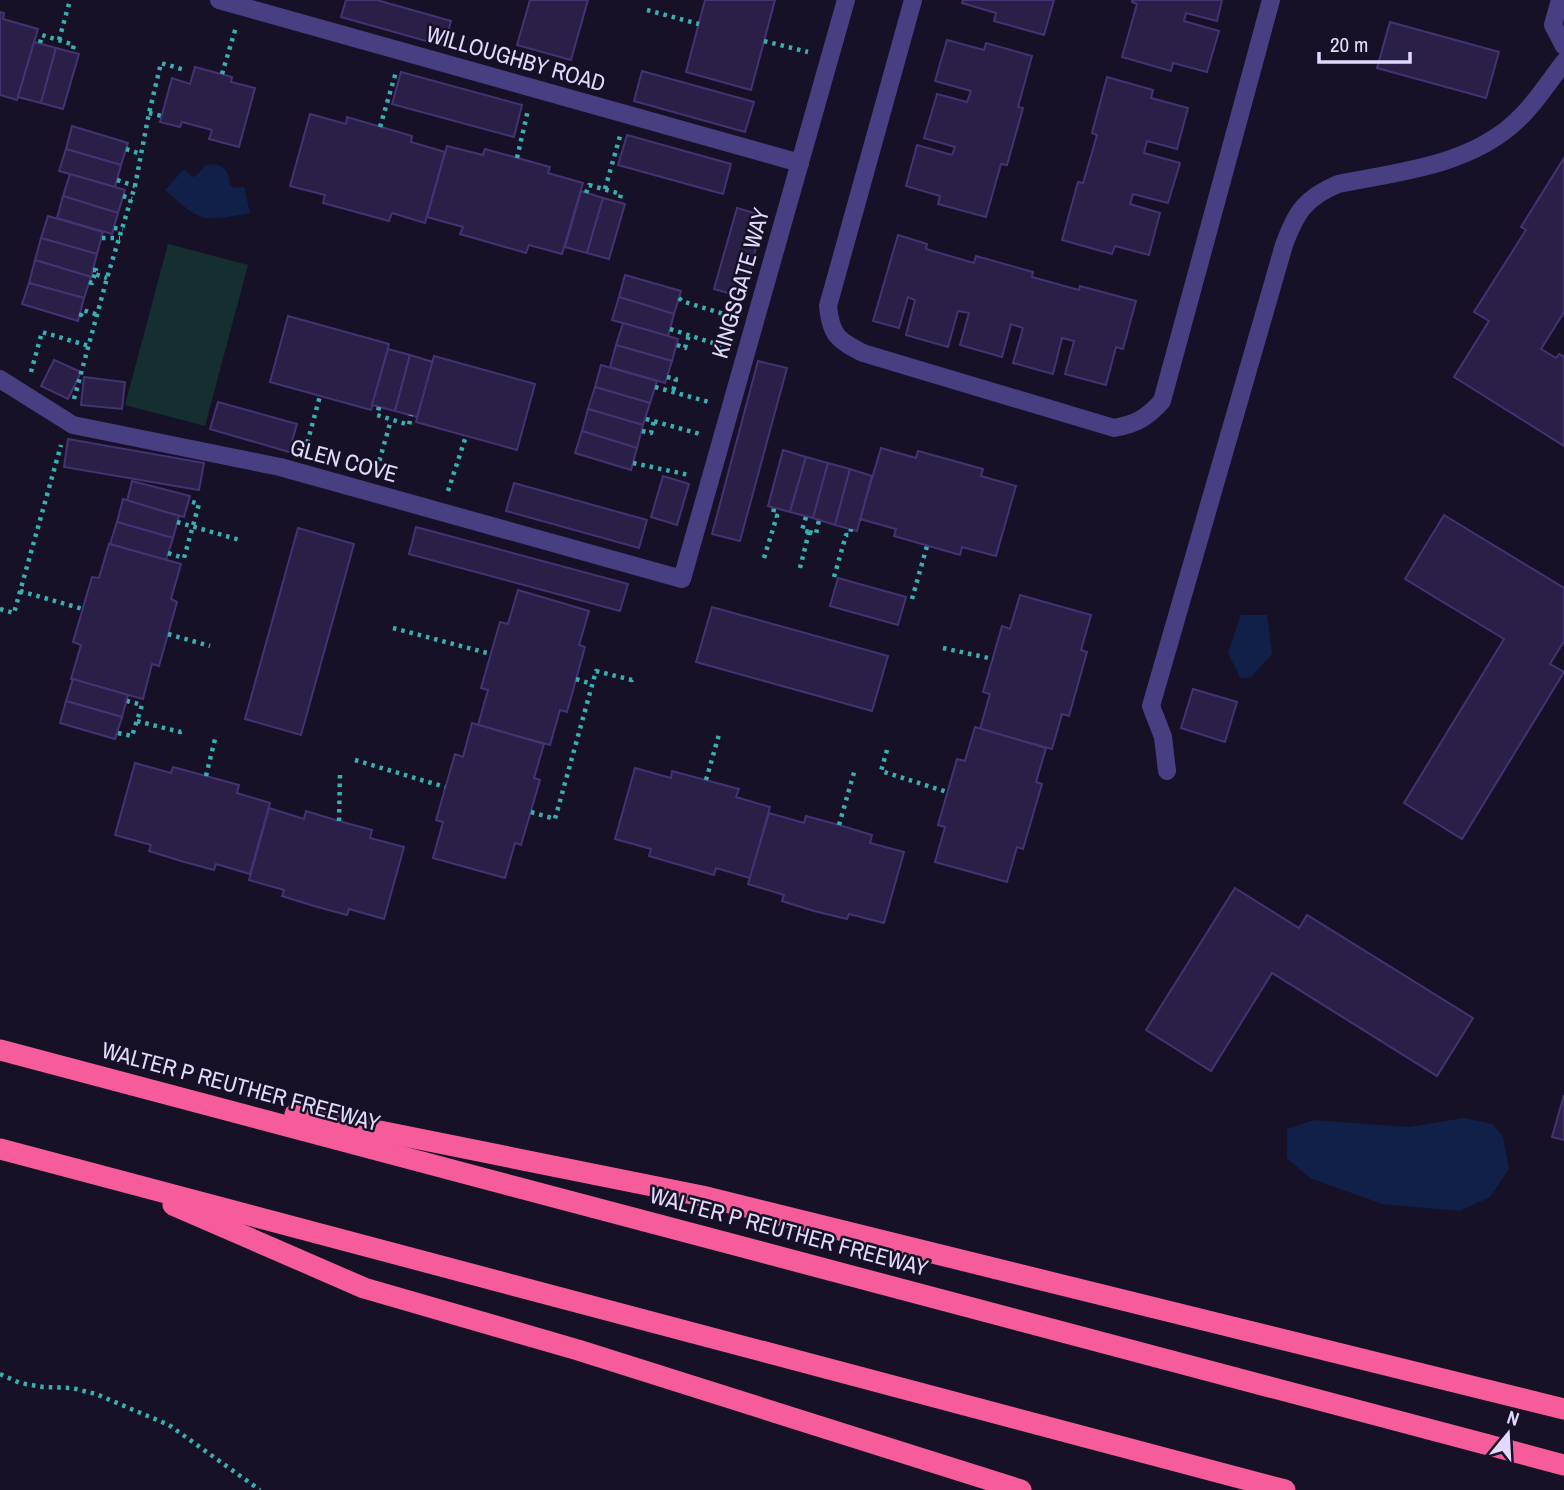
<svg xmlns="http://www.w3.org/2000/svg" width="1564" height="1490" viewBox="0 0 1564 1490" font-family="'Archivo Narrow',sans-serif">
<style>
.green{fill:#152f31}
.water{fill:#102048}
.building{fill:#2a1f47;stroke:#443272;stroke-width:2}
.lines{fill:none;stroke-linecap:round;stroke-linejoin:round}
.path{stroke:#38b0b3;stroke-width:4.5;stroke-dasharray:3.5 5;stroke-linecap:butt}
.minor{stroke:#483f83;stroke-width:18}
.highway{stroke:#f55c99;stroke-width:21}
.labels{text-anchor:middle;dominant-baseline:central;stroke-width:5;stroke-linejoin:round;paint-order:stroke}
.street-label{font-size:23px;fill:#e1dafd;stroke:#171127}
</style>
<rect width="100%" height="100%" fill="#171127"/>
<polygon class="green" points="168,244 248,265 205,426 125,405"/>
<g class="water">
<path d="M212 164C225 165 229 172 230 185L234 188 244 187 250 213C202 222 202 223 165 190L184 169 192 177 196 176 205 166Z"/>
<polygon points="1241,615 1267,615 1272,654 1251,677 1241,679 1228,653"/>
<polygon points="1464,1118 1493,1124 1503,1137 1509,1169 1490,1197 1460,1211 1382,1204 1310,1178 1287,1158 1287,1129 1314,1120 1409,1127"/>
</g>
<g class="building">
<polygon points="346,0 377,0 451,21 444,46 341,17"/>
<polygon points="530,0 588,0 571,60 517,45"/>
<polygon points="705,0 775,0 751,90 686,72"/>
<polygon points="963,0 1054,0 1044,35 994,21 996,13 962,3"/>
<polygon points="1132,0 1222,0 1217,21 1186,13 1184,21 1219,31 1207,72 1173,63 1171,71 1122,57 1137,4 1132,2"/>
<polygon points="0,12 4,13 3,19 38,29 17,100 0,95"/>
<polygon points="1390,22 1499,52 1486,98 1377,68"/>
<polygon points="947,40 984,50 986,43 1032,56 1018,107 1023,108 1007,165 1001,164 986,217 938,204 940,196 906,186 917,145 952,155 955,147 924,138 937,94 967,102 971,91 935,81"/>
<polygon points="34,42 56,48 41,103 18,97"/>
<polygon points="56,48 79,54 63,109 41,103"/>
<polygon points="195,67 232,77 231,82 255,88 239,147 209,139 212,130 182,122 180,127 160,122 172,78 190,84"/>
<polygon points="642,71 754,102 745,132 634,101"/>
<polygon points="401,72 522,105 514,137 392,104"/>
<polygon points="1107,77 1153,90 1151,98 1188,108 1177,149 1147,141 1144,153 1180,163 1168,203 1133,194 1130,204 1160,213 1149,255 1115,246 1112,254 1062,240 1078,182 1083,183 1097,135 1092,133"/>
<polygon points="310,114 346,124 347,117 412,136 411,142 445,152 425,223 392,213 389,221 323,203 325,195 290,186"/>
<polygon points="72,126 128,143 121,165 66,149"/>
<polygon points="627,135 731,164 723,194 618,165"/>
<polygon points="447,146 483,155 485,149 550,167 548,173 583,183 562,254 529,245 526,253 460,234 463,227 427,217"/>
<polygon points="66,149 121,165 115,187 59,171"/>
<polygon points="1564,158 1564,312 1541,349 1556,358 1559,354 1564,357 1564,446 1454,377 1489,321 1474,312 1526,230 1521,227"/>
<polygon points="70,174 125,190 118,213 63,196"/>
<polygon points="581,191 603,198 587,253 565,247"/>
<polygon points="63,196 118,213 112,234 57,218"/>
<polygon points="603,198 625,204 609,259 587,253"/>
<polygon points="737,208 765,216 742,297 714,289"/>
<polygon points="48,216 103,232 97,254 41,238"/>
<polygon points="898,235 927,244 926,249 974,263 976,256 1033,272 1032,277 1079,290 1080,286 1136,301 1123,349 1116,347 1106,385 1065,374 1074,341 1062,338 1053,374 1013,363 1023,328 1011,324 1002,357 960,345 969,313 958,311 948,347 906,335 915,300 908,297 899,328 873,321"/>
<polygon points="41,238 97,254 91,277 35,260"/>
<polygon points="35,260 91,277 84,298 29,283"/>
<polygon points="625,275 681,291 674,314 619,297"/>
<polygon points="29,283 84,298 78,321 22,304"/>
<polygon points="619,297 674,314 668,336 612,320"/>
<polygon points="288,316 389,344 371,410 270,382"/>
<polygon points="623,323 678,339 672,361 616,345"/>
<polygon points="616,345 672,361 665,383 610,367"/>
<polygon points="388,349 410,355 395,411 372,405"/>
<polygon points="410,355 433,362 417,417 395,411"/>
<polygon points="434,356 535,384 517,450 416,422"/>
<polygon points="54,360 81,372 68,399 41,386"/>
<polygon points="758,361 787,368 740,541 712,534"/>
<polygon points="601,365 657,381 650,403 595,387"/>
<polygon points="84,377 125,382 122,409 81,405"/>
<polygon points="595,387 650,403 643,425 588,409"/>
<polygon points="218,402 297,424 289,452 210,429"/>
<polygon points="588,409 643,425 637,448 582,431"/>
<polygon points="582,431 637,448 631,470 575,453"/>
<polygon points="68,439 204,463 199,490 64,467"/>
<polygon points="881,448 916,458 918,451 983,469 981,476 1016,486 996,556 962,547 960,555 894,536 896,529 860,519"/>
<polygon points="783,450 806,457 790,512 768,506"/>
<polygon points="806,457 828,463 813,518 790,512"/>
<polygon points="828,463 850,469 835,525 813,518"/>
<polygon points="850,469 872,476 857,531 835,525"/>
<polygon points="663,476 689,484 677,525 651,517"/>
<polygon points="132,481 190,496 184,517 127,501"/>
<polygon points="514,483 647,520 639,548 506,511"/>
<polygon points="123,499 179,516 173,538 117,522"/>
<polygon points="1444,515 1564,588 1564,641 1550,664 1564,672 1462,839 1404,803 1504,639 1405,579"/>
<polygon points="117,522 173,538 166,560 110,544"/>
<polygon points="416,527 628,584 620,611 409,554"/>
<polygon points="298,528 354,544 301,735 245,719"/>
<polygon points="109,544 181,564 171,599 177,602 159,666 152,664 143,699 71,679 81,645 73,642 92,577 99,578"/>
<polygon points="838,578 906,597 898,625 830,606"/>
<polygon points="518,590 589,611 579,645 585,647 567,712 560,710 550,745 478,725 488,690 481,688 500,622 508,624"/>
<polygon points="1020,595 1091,615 1081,650 1087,652 1069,716 1062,714 1052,749 980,729 990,694 983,692 1002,626 1010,629"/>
<polygon points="712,607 888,656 872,711 696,662"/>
<polygon points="73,679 128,695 122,717 66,701"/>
<polygon points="1193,689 1237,702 1225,742 1181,728"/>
<polygon points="66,701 122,717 115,739 60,723"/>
<polygon points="472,723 544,744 534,778 540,780 521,845 515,843 505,878 433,858 443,822 436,820 455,754 463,757"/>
<polygon points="975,727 1046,748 1036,782 1042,784 1023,849 1017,847 1007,882 935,862 945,827 938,825 957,759 965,761"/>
<polygon points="135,763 171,773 173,767 239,785 237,793 270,803 250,874 216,864 214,870 181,861 149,851 151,845 115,835"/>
<polygon points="635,768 671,778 672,771 739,789 736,797 770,807 750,878 716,868 714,875 649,856 651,849 615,839"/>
<polygon points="269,808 304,819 306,811 339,821 372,830 370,838 404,847 384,919 349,909 347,915 314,906 282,896 284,890 249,880"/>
<polygon points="769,813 804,823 806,816 839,825 872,835 870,843 904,852 884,923 849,914 847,919 814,911 782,901 784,895 748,884"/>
<polygon points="1235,888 1299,928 1307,915 1473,1018 1437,1076 1272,973 1211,1071 1146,1030"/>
<polygon points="1564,1095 1564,1140 1552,1137"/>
</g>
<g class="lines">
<g class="path">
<polyline points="647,10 699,24"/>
<polyline points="59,40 70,0"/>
<polyline points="764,41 808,52"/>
<polyline points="40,43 42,35 74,45 72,52"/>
<polyline points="222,74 236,27"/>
<polyline points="149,113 162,116"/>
<polyline points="380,127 396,72"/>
<polyline points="126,149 141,154"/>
<polyline points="517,158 528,110"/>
<polyline points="117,180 135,186"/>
<polyline points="605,189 620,136"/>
<polyline points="586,193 589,185 621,194 619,202"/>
<polyline points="123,196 132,199"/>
<polyline points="114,228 123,229"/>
<polyline points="102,238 120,238"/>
<polyline points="93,270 96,270 95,274 107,278"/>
<polyline points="89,282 92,283 95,274"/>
<polyline points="679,298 682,301 733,317"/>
<polyline points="80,314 81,315 83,310 98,315"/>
<polyline points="670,329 725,347"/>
<polyline points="677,345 685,348 689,335"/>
<polyline points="31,372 42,332 89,346"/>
<polyline points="667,377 676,379 673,392"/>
<polyline points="655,387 709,402"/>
<polyline points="74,399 107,278 135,186 149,113 161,63 185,70"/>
<polyline points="379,407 377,415 409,425 411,415"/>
<polyline points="646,419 700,434"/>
<polyline points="642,431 651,433 654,421"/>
<polyline points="305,451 320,396"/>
<polyline points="633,463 689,475"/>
<polyline points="377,469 391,420"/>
<polyline points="448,491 466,436"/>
<polyline points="806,517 802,530 809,532"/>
<polyline points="177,522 240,540"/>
<polyline points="809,532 816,534 819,520"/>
<polyline points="168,553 184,558 199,504 189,501"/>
<polyline points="764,558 777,516 773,515 774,508"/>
<polyline points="800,568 809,532"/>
<polyline points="834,577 846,535 850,535 851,529"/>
<polyline points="20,591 83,609"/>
<polyline points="912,599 927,546"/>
<polyline points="0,609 14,613 61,445"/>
<polyline points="393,628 491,654"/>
<polyline points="168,634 210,646"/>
<polyline points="943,648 993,659"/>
<polyline points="576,679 592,684"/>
<polyline points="137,721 180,732 186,730"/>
<polyline points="118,733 132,736 142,705 127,701"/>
<polyline points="887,750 881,771 947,792"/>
<polyline points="355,760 445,787"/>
<polyline points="206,776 215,739"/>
<polyline points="706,780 720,731"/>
<polyline points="531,812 555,819 596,671 632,680 634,677"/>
<polyline points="339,821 340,774"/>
<polyline points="839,825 855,769"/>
<polyline points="0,1374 20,1383 43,1387 72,1388 96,1394 169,1425 260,1490"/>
</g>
<g class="minor">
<polyline points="219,0 800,163"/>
<path d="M913 0 828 306C831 336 838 340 863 353L1114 428C1136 424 1147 418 1162 401L1271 0"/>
<polyline points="1560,0 1553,25 1564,46"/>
<polyline points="0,379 73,425 280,467 682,579 846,0"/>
<path d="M1167 771 1163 737 1151 706 1284 245C1296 212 1305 198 1338 184 1397 172 1465 166 1512 125 1532 108 1548 83 1564 62"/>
</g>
<g class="highway">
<polyline points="0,1050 1564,1465"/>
<polyline points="295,1114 702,1196 1564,1409"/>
<polyline points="0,1149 1285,1490"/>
<polyline points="173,1205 364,1288 578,1350 1021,1490"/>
</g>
</g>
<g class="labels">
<g class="street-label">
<text transform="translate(516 58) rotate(16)">WILLOUGHBY ROAD</text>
<text transform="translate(740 283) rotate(-74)">KINGSGATE WAY</text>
<text transform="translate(344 460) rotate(15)">GLEN COVE</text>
<text transform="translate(241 1086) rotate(15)">WALTER P REUTHER FREEWAY</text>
<text transform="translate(789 1231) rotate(15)">WALTER P REUTHER FREEWAY</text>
</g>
</g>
<g transform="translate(1508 1434) rotate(18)" stroke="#171127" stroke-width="5" paint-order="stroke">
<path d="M0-5L12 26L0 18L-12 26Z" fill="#e1dafd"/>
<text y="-10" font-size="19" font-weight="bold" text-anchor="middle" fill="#e1dafd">N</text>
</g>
<path d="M1319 52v10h91v-10" fill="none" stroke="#e1dafd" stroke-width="3.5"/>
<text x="1330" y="52" font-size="21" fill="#e1dafd" stroke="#171127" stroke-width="5" paint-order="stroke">20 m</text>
</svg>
